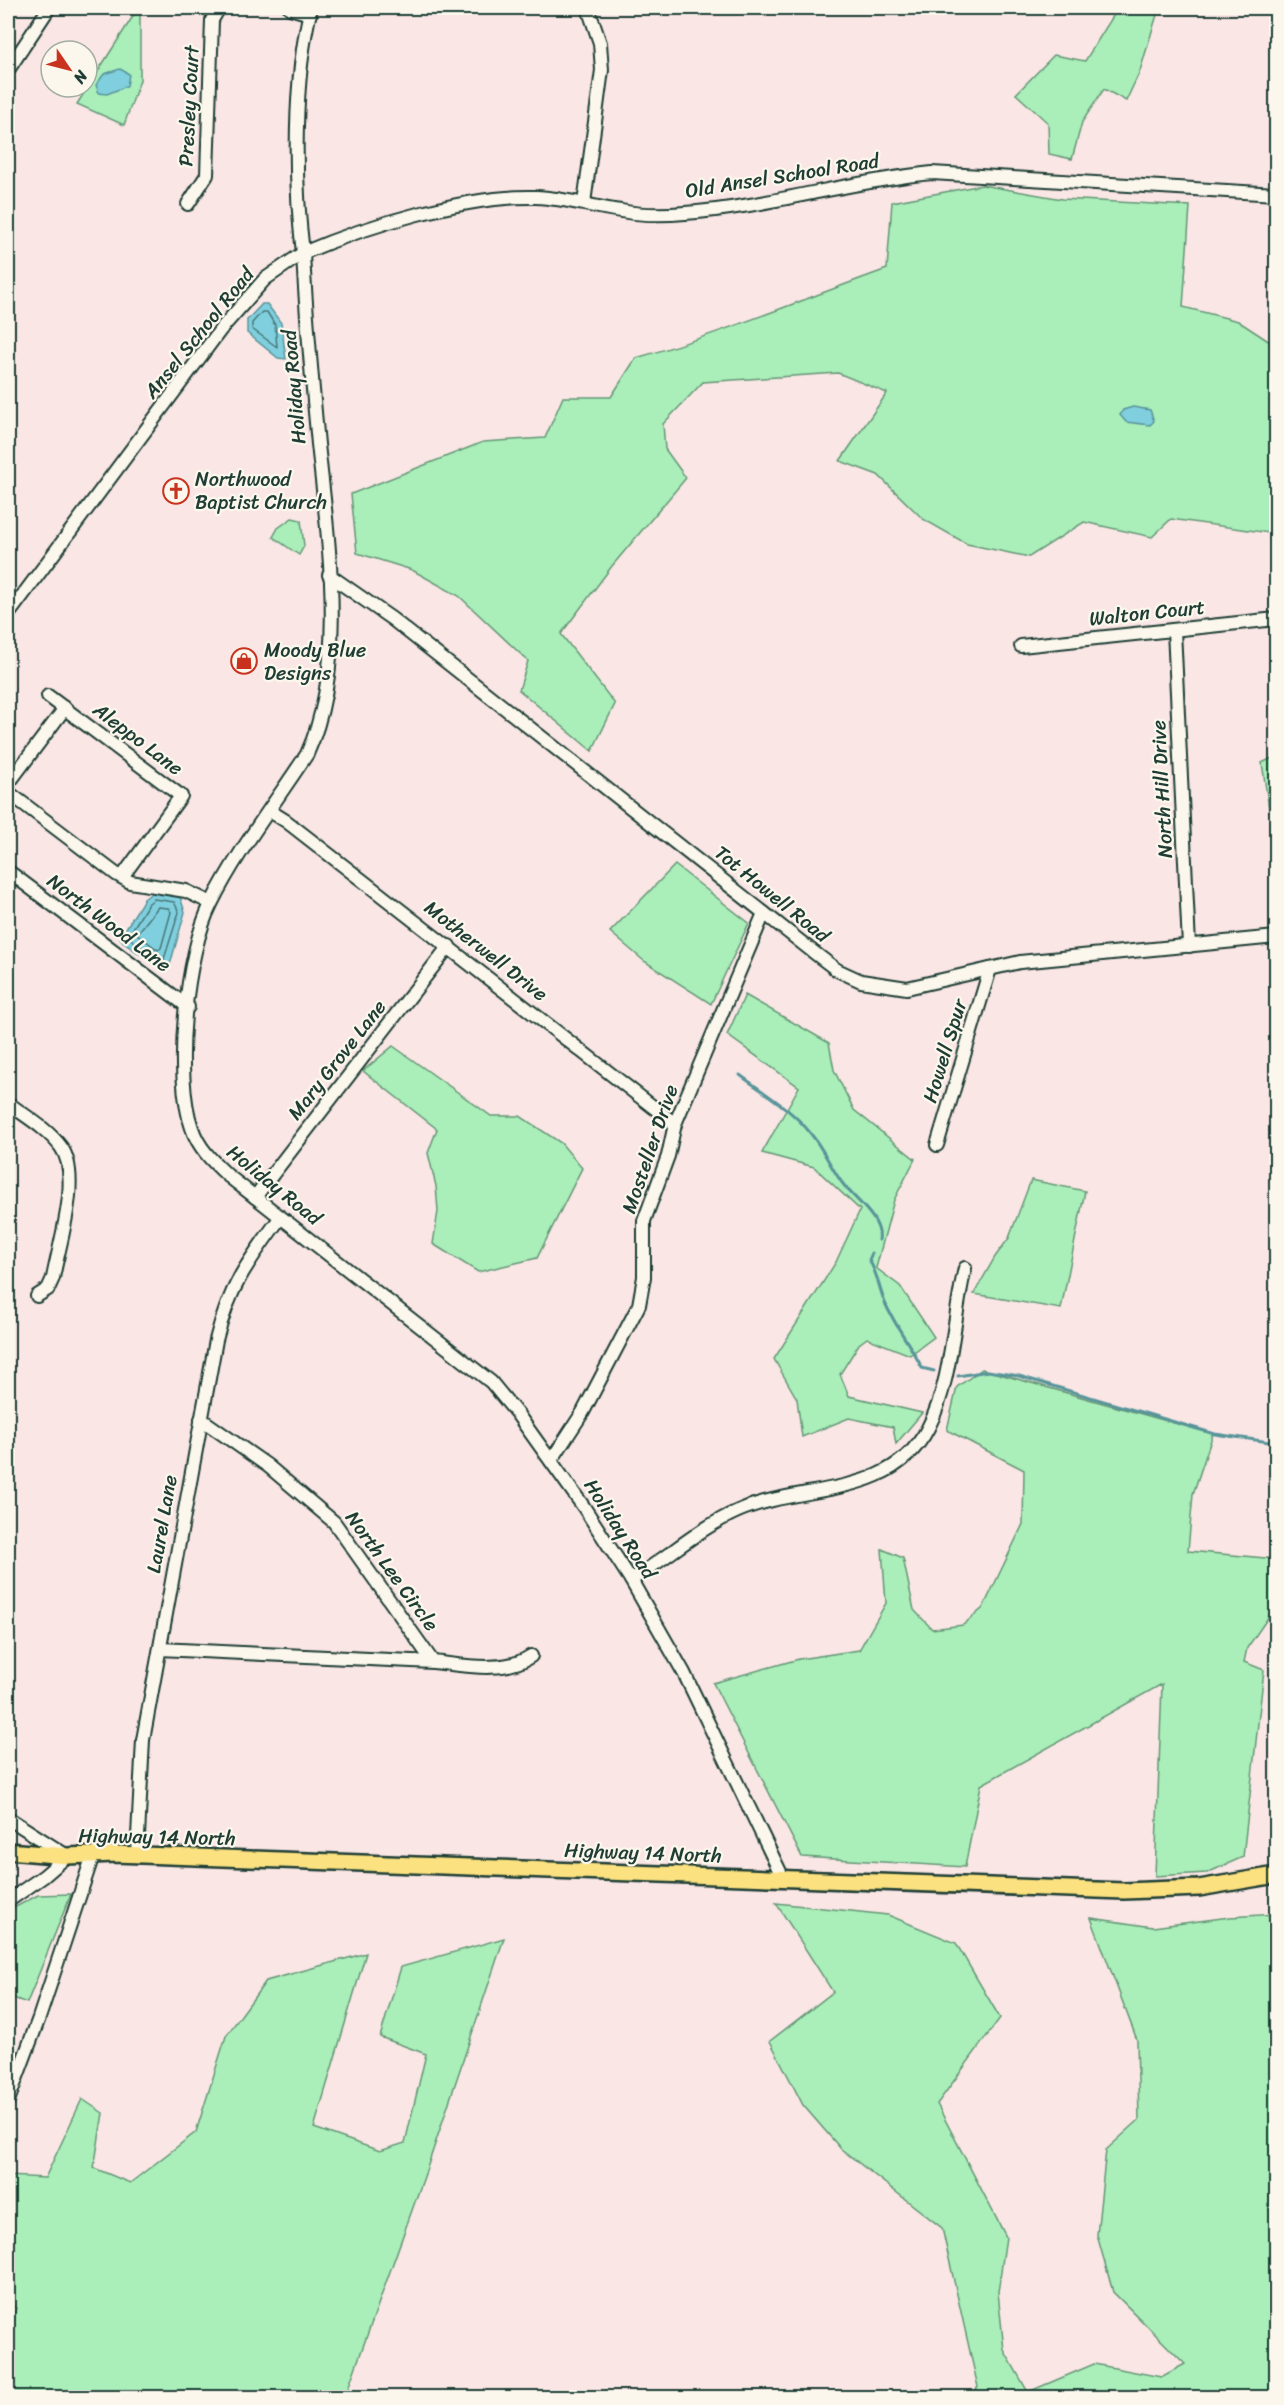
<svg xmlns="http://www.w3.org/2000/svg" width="1284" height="2405" viewBox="0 0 1284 2405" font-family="Sriracha,sans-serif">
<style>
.green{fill:#aaeeb9;stroke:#649676;stroke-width:1.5}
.water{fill:#80cfde;stroke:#59959a;stroke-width:1.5}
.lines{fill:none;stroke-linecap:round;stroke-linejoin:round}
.shore{stroke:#467778;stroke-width:1.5}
.stream{stroke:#59959a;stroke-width:3}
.minor-casing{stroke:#1f3d34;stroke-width:16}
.major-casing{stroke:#1f3d34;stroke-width:20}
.minor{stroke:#fbf7ec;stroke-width:12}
.major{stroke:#fbe180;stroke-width:15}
.labels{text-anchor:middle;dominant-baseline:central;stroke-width:4.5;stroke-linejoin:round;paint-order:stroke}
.street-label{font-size:20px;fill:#1f3d34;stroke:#fbf7ec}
.poi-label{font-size:20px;fill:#1f3d34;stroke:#fbf7ec;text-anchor:start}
</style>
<rect width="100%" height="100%" fill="#fae6e5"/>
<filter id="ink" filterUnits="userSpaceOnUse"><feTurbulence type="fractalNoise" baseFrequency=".0167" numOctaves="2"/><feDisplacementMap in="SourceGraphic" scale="12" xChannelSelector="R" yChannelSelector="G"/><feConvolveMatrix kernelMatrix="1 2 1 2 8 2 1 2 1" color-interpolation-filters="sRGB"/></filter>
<g filter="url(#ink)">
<g class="green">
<polygon points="1118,8 1159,8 1140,71 1126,101 1104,89 1082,122 1072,159 1049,154 1048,123 1016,94 1054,55 1085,61"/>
<polygon points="137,10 140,11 140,80 124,125 77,104"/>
<path d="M982 185 1062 199 1190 206 1183 307 1238 321 1276 346V534L1171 519 1152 537 1084 522 1029 557 967 544 923 519 878 475 840 461 887 393 838 373 703 382 663 424 665 449 686 478 612 566 561 634 615 704 592 751 519 690 528 661 459 596 412 570 357 553 351 494 483 442 545 438 563 397H611L636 358C721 334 803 299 887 269L892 202Z"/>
<polygon points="292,518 301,520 304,546 299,555 273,537 278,528"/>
<polygon points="1276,756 1276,828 1272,828 1262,763"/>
<polygon points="675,865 749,923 711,1004 644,961 610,932"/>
<polygon points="745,995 829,1043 834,1070 854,1110 915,1159 894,1200 876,1268 900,1286 934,1337 910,1355 867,1338 859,1344 840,1374 849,1396 922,1413 896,1444 893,1427 849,1418 802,1437 797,1399 774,1359 836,1262 860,1210 814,1167 762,1153 799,1087 727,1035"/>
<polygon points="393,1046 491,1116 520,1116 561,1143 582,1168 537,1258 478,1272 433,1244 438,1211 436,1186 428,1153 437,1129 363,1071"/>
<polygon points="1031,1180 1085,1191 1061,1309 974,1294 995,1257 1009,1238"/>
<polygon points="982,1369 1213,1434 1193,1494 1188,1551 1276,1559 1276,1606 1247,1648 1244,1662 1264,1670 1243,1857 1207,1873 1155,1876 1162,1684 981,1785 965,1867 802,1857 713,1683 799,1659 859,1650 886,1603 882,1549 903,1558 914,1610 932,1629 963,1625 983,1608 1023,1524 1024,1470 947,1430 957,1387"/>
<polygon points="71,1894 27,2003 8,1996 8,1911 38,1895"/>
<polygon points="776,1903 888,1915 956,1943 1000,2018 937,2104 1006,2237 998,2292 1004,2350 1028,2392 1094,2364 1161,2377 1185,2364 1113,2292 1097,2235 1106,2150 1139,2120 1137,2040 1091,1918 1153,1927 1230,1917 1276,1914 1276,2397 970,2397 978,2387 942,2228 841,2149 803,2105 770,2041 833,1992"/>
<polygon points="504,1938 425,2174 345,2397 8,2397 8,2331 16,2308 8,2303 8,2176 45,2178 82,2099 103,2113 94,2168 130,2183 196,2132 226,2036 266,1981 366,1953 314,2128 380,2151 405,2143 426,2054 380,2037 401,1967"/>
</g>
<g class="water">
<polygon points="120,69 129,74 127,86 107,94 99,93 96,85 104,74"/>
<polygon points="262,304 267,304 281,323 286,359 278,358 247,333 247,320"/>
<polygon points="1133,407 1150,410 1154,421 1150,425 1126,422 1120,415 1123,410"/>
<polygon points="153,892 180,897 185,912 169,968 166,971 125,944 120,938 144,899"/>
</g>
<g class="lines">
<g class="shore">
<polygon points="262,312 267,312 275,325 277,347 252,329 252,323"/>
<polygon points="154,899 174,902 179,912 163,962 128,937 148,904"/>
<polygon points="158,907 168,908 171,912 161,948 158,950 137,934"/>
</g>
<g class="stream">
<path d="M740 1075C764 1093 793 1110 811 1134 824 1150 831 1168 843 1184 854 1199 883 1219 879 1240"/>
<path d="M872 1253 869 1260C878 1274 879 1290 886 1305 896 1327 911 1346 922 1368L934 1371"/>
<polyline points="958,1376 988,1371 1019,1376 1215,1434 1276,1443"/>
</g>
<g class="minor-casing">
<g id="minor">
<polyline points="290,8 310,14"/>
<polyline points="8,70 49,8"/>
<polyline points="584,203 602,70 600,43 588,8"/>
<polyline points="188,204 207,175 212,20 219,8"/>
<polyline points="329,575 392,619 816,954 837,970 861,981 907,988 1020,962 1276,937"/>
<path d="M8 615 221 329 265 279 303 253C294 180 293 80 311 8"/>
<polyline points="1174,630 1189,946"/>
<polyline points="1021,646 1276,619"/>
<polyline points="48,696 181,796 122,877"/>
<polyline points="8,784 65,708"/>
<polyline points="8,792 116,874 130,882 186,891 211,903"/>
<polyline points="270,811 286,821 675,1124"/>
<polyline points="8,871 188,1007"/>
<path d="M8 1103C25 1116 48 1129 61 1147 82 1176 59 1244 53 1278L48 1289 37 1296"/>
<polyline points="937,1145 990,969"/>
<polyline points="255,1197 449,946"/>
<path d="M201 1419 268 1466 334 1522 433 1662C462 1665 505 1674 531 1656"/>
<polyline points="551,1461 583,1412 639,1305 644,1277 644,1221 668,1156 675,1124 764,913"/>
<path d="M631 1580C667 1558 699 1528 738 1511 802 1483 891 1500 928 1428 952 1382 953 1318 965 1268"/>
<polyline points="160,1649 433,1662"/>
<polyline points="8,1818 67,1856 44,1876 8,1901"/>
<path d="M137 1855 143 1740 216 1340C230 1285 248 1262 280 1218"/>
<path d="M783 1878 684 1673 631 1580 583 1506 518 1415 491 1382 227 1175C212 1161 198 1147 192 1128 173 1075 186 953 211 904 237 852 275 803 307 754 348 663 328 540 318 444 312 381 306 317 303 253 366 226 467 195 536 197 565 198 593 207 621 211 642 215 664 215 685 213 768 207 849 181 932 173L1276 194"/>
<polyline points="8,2101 39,2018 93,1855"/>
</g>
</g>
<g class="major-casing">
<polyline id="major" points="8,1851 67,1856 115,1854 1124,1891 1199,1888 1276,1875"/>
</g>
<use href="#minor" class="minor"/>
<use href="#major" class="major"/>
</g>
</g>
<defs>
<g id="church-ring" transform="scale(1.35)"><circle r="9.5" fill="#fbf7ec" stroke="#c8321e" stroke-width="1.5"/><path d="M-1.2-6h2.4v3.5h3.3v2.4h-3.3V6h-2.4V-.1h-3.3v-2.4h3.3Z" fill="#c8321e"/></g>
<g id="shop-ring" transform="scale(1.35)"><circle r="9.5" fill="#fbf7ec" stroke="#c8321e" stroke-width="1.5"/><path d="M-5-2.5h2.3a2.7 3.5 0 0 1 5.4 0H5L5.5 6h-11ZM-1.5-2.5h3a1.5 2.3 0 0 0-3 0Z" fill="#c8321e"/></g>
</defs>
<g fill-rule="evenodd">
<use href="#church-ring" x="176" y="491"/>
<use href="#shop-ring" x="244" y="661"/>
</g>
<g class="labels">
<g class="street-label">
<text transform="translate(189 106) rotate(-87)">Presley Court</text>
<text transform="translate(782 176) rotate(-9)">Old Ansel School Road</text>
<text transform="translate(199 333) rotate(-51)">Ansel School Road</text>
<text transform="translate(294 387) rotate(-95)">Holiday Road</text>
<text transform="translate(1147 613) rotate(-6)">Walton Court</text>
<text transform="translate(138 739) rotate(37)">Aleppo Lane</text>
<text transform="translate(1162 789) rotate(-93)">North Hill Drive</text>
<text transform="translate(772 894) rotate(39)">Tot Howell Road</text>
<text transform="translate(109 923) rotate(37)">North Wood Lane</text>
<text transform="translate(486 951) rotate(38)">Motherwell Drive</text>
<text transform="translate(945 1051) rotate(-73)">Howell Spur</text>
<text transform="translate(337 1060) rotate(-52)">Mary Grove Lane</text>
<text transform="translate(650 1149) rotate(-71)">Mosteller Drive</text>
<text transform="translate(274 1185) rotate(39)">Holiday Road</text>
<text transform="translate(162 1524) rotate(-80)">Laurel Lane</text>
<text transform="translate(620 1529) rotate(57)">Holiday Road</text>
<text transform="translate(392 1571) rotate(54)">North Lee Circle</text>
<text transform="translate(157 1837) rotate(1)">Highway 14 North</text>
<text transform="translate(643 1853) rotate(2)">Highway 14 North</text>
</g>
<g class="poi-label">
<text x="195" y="479">Northwood<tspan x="195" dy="23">Baptist Church</tspan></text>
<text x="264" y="650">Moody Blue<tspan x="264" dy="23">Designs</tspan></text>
</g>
</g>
<rect width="1284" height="2405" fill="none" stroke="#fbf7ec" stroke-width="30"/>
<rect x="15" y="15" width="1254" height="2375" fill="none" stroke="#1f3d34" stroke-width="2" filter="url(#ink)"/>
<g transform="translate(69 69) rotate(125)"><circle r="28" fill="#fbf7ec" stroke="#a3ada2" stroke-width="1.5"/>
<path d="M0-4.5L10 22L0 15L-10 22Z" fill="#c8321e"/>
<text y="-9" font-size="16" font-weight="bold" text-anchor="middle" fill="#1f3d34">N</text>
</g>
</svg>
